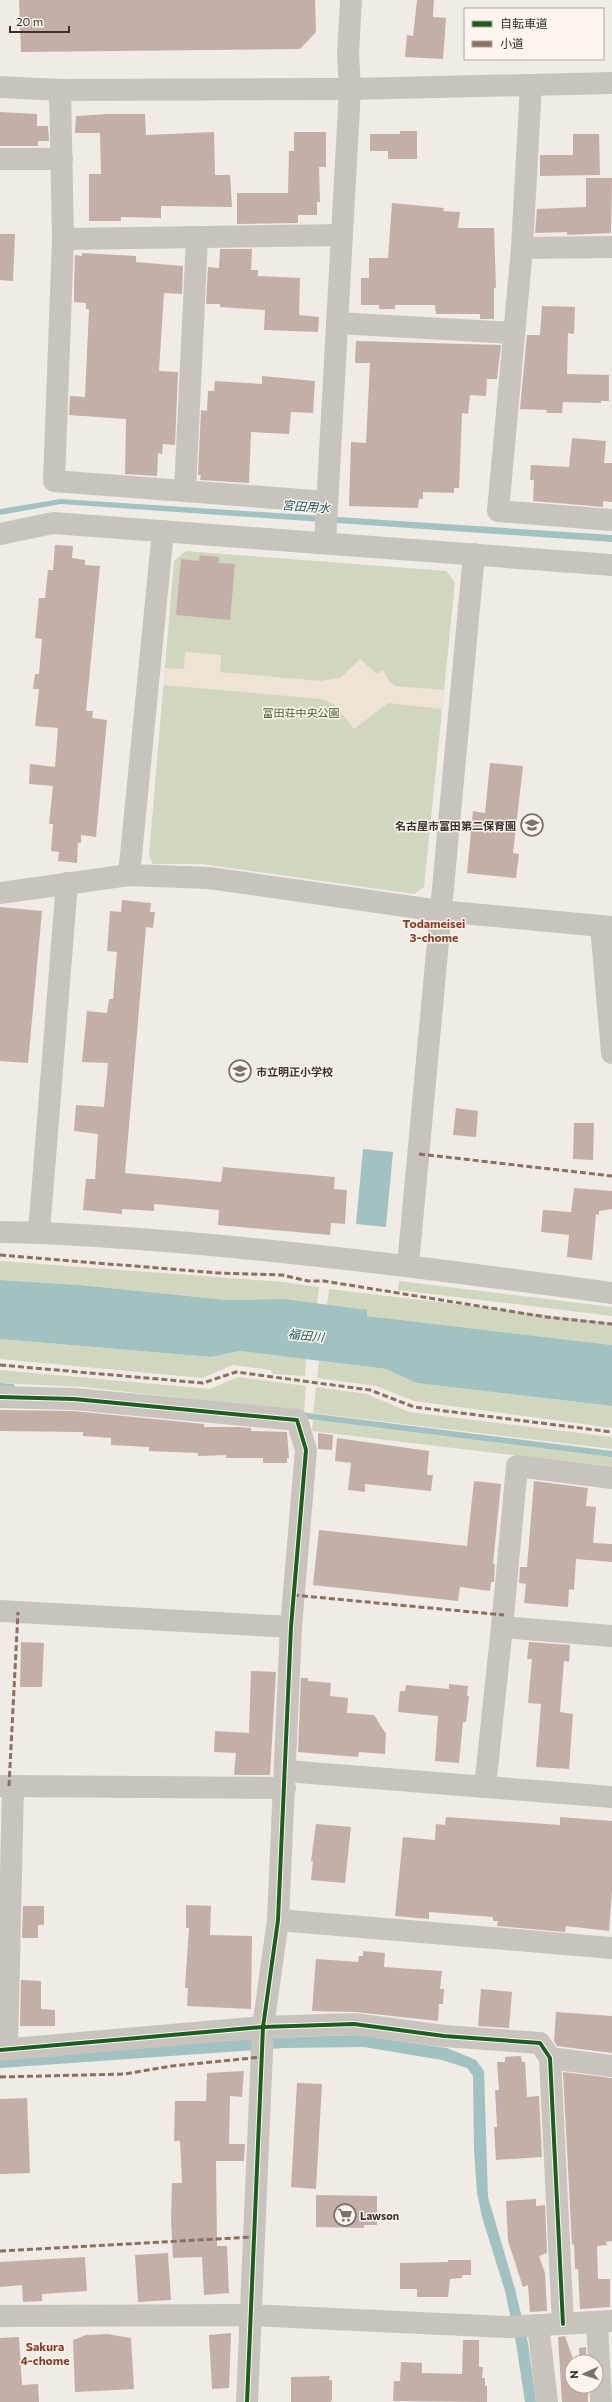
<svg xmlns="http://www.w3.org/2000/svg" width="612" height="2402" viewBox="0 0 612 2402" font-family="Commissioner,'Noto Sans JP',sans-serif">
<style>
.green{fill:#d1d6bf}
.plaza{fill:#eee3d5}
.water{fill:#a1c2c1}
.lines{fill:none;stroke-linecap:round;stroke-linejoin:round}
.stream{stroke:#a1c2c1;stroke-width:6}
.building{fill:#c3afa7}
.minor{stroke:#c9c3be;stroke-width:22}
.quiet{stroke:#8d6e63;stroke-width:3;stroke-dasharray:6 3;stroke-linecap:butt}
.cycleway-casing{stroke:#fbf5ee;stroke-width:6}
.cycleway{stroke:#1b5e20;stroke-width:4}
.labels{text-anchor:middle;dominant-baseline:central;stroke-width:3;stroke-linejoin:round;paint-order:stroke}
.park-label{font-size:11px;fill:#4a5a2e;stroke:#fbf5ee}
.poi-label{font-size:11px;font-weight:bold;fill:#3b302b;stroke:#fbf5ee;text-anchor:start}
.water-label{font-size:12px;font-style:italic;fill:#1f5a5e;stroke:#fbf5ee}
.neighbourhood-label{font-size:12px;font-weight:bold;fill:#8c3b22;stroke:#fbf5ee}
</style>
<rect width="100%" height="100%" fill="#f0ebe5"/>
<g class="green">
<polygon points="186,551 446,571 455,582 424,887 414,894 202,864 153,864 149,855 174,561"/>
<polygon points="0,1261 283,1282 319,1287 317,1304 284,1299 227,1300 80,1285 0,1280"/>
<polygon points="399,1281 612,1307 612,1316 398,1290"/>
<polygon points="329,1289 612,1323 612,1345 366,1316 366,1311 327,1305"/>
<polygon points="0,1339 211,1357 240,1351 306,1359 305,1376 273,1374 271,1370 233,1365 202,1378 0,1359"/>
<polygon points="319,1361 386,1369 416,1383 612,1406 612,1428 414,1401 376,1386 317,1378"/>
<polygon points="0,1370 210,1389 238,1377 306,1386 304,1412 83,1387 0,1383"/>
<polygon points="316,1387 367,1394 409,1412 612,1437 612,1449 313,1413"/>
<polygon points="313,1420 612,1457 612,1467 312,1431"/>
</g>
<polygon class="plaza" points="185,652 221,655 220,672 320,681 340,678 360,659 377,674 383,670 389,681 395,686 444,690 442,709 388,703 354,729 335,705 321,699 163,685 165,668 184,669"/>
<g class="water">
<polygon points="61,499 612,535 612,542 61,504 0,515 0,509"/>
<polygon points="363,1149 393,1152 386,1227 356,1224"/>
<polygon points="0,1280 80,1285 227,1300 284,1299 367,1310 367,1316 612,1345 612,1406 416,1383 386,1369 240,1351 211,1357 0,1339"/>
<polygon points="357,2035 447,2048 476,2060 484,2071 488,2197 515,2289 528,2343 536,2402 525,2402 516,2343 505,2291 482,2217 477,2193 474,2149 473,2076 467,2068 442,2060 364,2047 284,2048 0,2068 0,2057 268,2038"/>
</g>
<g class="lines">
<g class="stream">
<polyline points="0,1386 12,1387"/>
<polyline points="300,1415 612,1454"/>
</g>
</g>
<g class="building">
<polygon points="19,0 315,0 316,32 300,49 21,52"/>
<polygon points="417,0 434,0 433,17 446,18 443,59 405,57 407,35 413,36"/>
<polygon points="0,112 37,114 37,126 48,126 49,141 38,141 38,146 0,146"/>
<polygon points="109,114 145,114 146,135 214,132 215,175 230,175 232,207 161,206 161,218 121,217 121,221 89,221 89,174 101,174 100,133 75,133 76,116"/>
<polygon points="400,131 417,131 417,159 388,159 388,151 370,151 370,134 400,134"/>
<polygon points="294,132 326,132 326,167 319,167 320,202 317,202 317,215 298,215 298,223 237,224 237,193 288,193 289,151 294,151"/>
<polygon points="573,134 599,134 600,175 540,176 540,155 573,155"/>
<polygon points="586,178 612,178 611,233 567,235 567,232 535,233 537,209 586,207"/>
<polygon points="392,203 444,208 443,211 460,212 458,228 494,228 496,288 494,288 494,319 480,319 480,314 436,314 435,305 395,305 395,309 379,309 379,305 361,305 361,278 369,278 369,258 388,258"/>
<polygon points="0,234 15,234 13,281 0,280"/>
<polygon points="220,249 252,249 251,270 258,270 258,276 300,278 299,315 319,317 318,332 264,330 265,310 220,307 220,304 206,304 208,267 219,268"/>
<polygon points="82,253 136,256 136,262 183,266 182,294 164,293 159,371 178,372 175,445 163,444 162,454 158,453 157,476 125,474 126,419 69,415 70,396 85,397 89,309 86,309 86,303 74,302 74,285 75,255 82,256"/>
<polygon points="542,306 575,307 574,334 568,333 567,374 609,375 609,401 601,401 601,403 563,402 562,413 546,413 547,410 520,409 527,335 540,335"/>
<polygon points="356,341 501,345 497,379 487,379 486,396 470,395 468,414 462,413 459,488 454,488 454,493 423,492 423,499 419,499 418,508 349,506 351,442 366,443 370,363 355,363"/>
<polygon points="262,376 315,381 313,413 291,412 289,434 251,432 249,483 200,480 201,475 198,475 201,410 207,411 208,391 214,391 215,381 262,384"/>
<polygon points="572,438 606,441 604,463 612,463 612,502 603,501 603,507 533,501 534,480 530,480 531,465 569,467"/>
<polygon points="55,545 73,546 72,558 85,560 85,565 100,566 86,711 93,711 92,718 107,720 96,837 81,835 81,843 78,843 77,863 58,861 59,852 51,851 53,824 49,824 53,786 29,784 30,764 55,767 58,728 35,726 39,689 33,689 35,674 39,674 42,639 35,638 39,598 45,598 48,570 53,570"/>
<polygon points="200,555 219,557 219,563 235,564 230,620 176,615 181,559 199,561"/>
<polygon points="490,763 523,766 513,853 519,854 516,878 467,873 473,811 485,813"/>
<polygon points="122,900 151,903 150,912 155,912 153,928 146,927 125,1173 221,1182 223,1167 335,1177 334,1189 347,1190 345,1224 331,1223 330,1235 218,1225 219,1210 154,1204 154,1211 122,1209 122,1214 83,1210 86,1179 95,1179 98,1134 74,1131 76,1105 104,1107 108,1063 82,1062 87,1011 107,1013 109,999 113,999 117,952 107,951 110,911 121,912"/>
<polygon points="0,907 42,911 28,1063 0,1061"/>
<polygon points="456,1108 478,1111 476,1137 453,1135"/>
<polygon points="574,1123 594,1123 593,1160 573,1159"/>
<polygon points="574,1188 612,1191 612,1209 599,1211 599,1215 596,1214 592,1260 567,1257 569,1235 541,1232 543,1210 571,1212"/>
<polygon points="0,1410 73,1411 204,1424 204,1427 238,1427 251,1428 251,1431 287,1432 289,1458 287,1458 287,1463 263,1463 263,1458 226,1458 226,1455 198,1456 198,1453 149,1451 149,1447 111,1445 111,1438 83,1436 83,1432 0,1431"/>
<polygon points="318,1433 333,1435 332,1450 318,1449"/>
<polygon points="337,1438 429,1451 427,1475 433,1475 431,1491 365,1484 365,1492 348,1490 351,1463 335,1461"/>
<polygon points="474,1481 501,1484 493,1564 495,1564 494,1582 491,1582 490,1591 460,1587 458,1601 313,1585 319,1530 467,1546"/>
<polygon points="534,1481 588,1488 586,1506 596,1507 593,1543 612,1544 612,1562 576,1559 574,1590 569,1589 568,1607 524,1603 526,1584 519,1583 520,1567 527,1567"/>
<polygon points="21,1642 44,1643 42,1687 20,1687"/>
<polygon points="529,1642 570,1645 569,1662 564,1661 560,1712 573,1714 569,1769 536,1767 541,1704 528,1703 532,1659 527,1659"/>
<polygon points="251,1671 276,1672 270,1775 234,1775 236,1753 214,1752 215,1731 249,1733"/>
<polygon points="301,1678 308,1678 308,1681 331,1683 330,1696 348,1698 347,1713 374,1715 386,1734 385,1754 359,1752 358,1757 298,1752"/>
<polygon points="449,1684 468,1686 467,1696 469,1696 466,1722 463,1722 459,1763 435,1761 438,1716 398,1712 400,1691 405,1691 406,1685 449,1689"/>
<polygon points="446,1817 560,1825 560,1817 612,1821 612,1891 609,1931 566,1926 565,1932 497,1926 498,1921 493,1921 493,1917 429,1912 429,1919 395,1916 403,1837 435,1840 436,1824 445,1825"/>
<polygon points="316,1824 351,1827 345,1883 311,1880 313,1861 311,1861"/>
<polygon points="186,1905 211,1906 210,1935 252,1936 251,2009 187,2006 188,1988 185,1988 189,1928 186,1928"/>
<polygon points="23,1906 44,1906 44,1925 38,1925 38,1938 22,1938"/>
<polygon points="363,1951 385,1953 384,1967 442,1971 440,1989 444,1989 443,2004 439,2004 438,2021 356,2012 312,2011 316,1959 358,1962 359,1956 363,1956"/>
<polygon points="21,1980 41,1981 41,2009 55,2010 55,2026 20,2026"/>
<polygon points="481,1989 512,1992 509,2028 478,2026"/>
<polygon points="556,2012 612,2016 612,2053 557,2046 554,2041"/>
<polygon points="521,2056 522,2062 525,2062 527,2097 539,2096 542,2157 496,2160 494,2127 497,2127 495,2090 499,2090 497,2062 505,2062 505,2057"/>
<polygon points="244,2071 242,2097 230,2096 229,2144 245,2144 244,2161 216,2161 217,2246 227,2246 229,2293 204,2295 202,2257 173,2258 171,2219 172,2183 182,2183 180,2141 174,2141 175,2101 206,2101 207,2073"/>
<polygon points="563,2072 612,2078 612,2241 606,2242 607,2245 597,2246 598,2279 610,2279 610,2307 580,2309 578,2269 575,2269 574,2244 572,2245"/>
<polygon points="297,2083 322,2084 316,2189 291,2187"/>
<polygon points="27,2098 30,2173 0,2174 0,2099"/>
<polygon points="316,2195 377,2196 377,2225 364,2225 364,2228 316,2227"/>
<polygon points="536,2199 536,2206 545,2205 547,2253 539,2256 545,2273 547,2311 530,2312 528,2285 523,2287 508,2241 506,2201"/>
<polygon points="168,2253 171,2300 138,2302 135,2255"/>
<polygon points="85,2257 87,2291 42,2294 42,2301 23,2302 22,2285 0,2287 0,2262"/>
<polygon points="448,2260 471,2260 471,2275 462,2275 462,2278 450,2279 448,2297 417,2297 417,2289 400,2289 400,2263 448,2262"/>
<polygon points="231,2333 229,2388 212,2389 209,2335"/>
<polygon points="107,2334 131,2338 134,2389 75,2392 73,2340 86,2335"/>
<polygon points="565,2336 574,2362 572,2386 588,2386 588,2402 562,2402 558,2337"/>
<polygon points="19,2337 22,2385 38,2384 39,2402 0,2402 0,2338"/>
<polygon points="463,2340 479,2340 479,2367 483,2367 482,2378 485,2378 485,2386 487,2386 487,2402 393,2401 394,2381 400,2381 401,2362 422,2363 422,2373 462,2374"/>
<polygon points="586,2347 586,2362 580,2362 579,2348"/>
<polygon points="330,2376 329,2380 332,2380 332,2400 330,2402 291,2402 291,2377"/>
</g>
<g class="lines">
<g class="minor">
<polyline points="531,85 522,248 498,511 612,520"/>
<polyline points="0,87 60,90 350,89 612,83"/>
<polyline points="60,90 63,239 54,481 327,502"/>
<polyline points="0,159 62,159"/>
<polyline points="63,239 342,235"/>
<polyline points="522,248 612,247"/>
<polyline points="337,323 514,333"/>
<polyline points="185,491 197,238"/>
<polyline points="0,534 53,523 612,565"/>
<polyline points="325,543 350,89 348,53 351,0"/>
<polyline points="129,875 163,531"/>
<polyline points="0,893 129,875 209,878 440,911 612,927"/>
<polyline points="601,926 612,1053"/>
<path d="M0 1232C55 1232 109 1237 164 1241 314 1253 463 1273 612 1293"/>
<polyline points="39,1232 67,883"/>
<polyline points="408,1265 474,554"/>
<polyline points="0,1397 74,1399 297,1420 306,1450 291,1627 278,1920 263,2027 247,2402"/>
<polyline points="0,1611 291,1627"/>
<polyline points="502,1627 612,1636"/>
<polyline points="286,1771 612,1797"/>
<polyline points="0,1786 285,1788"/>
<polyline points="485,1787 502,1627 517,1466 612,1478"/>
<polyline points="278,1920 612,1948"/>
<polyline points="7,2049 13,1787"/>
<polyline points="0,2050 263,2027 354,2024 444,2036 540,2043 550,2058 563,2324"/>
<polyline points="550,2058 612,2066"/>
<polyline points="0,2316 249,2315 506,2327 612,2321"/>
<polyline points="597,2322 601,2402"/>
<polyline points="538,2325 547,2402"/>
</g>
<g class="quiet">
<polyline points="419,1154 612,1176"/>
<polyline points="0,1255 218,1273 282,1275 308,1281 324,1281 546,1317 612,1324"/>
<polyline points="0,1365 203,1383 236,1372 370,1390 414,1407 612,1432"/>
<polyline points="293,1595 504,1615"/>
<polyline points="9,1786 18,1612"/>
<polyline points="0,2077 125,2074 172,2066 262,2057"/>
<polyline points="0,2251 253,2237"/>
</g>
<g class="cycleway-casing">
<g id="cycleway">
<polyline points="0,1397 74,1399 297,1420 306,1450 291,1627 278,1920 263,2027 247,2402"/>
<polyline points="0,2050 263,2027 354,2024 444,2036 540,2043 550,2058 563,2324"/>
</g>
</g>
<use href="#cycleway" class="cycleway"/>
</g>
<defs>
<g id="school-ring" transform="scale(1.15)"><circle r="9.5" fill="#fbf5ee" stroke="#7a716c" stroke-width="1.5"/><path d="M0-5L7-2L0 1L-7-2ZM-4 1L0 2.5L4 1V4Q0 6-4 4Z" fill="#7a716c"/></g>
<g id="supermarket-ring" transform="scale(1.15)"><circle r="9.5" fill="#fbf5ee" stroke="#7a716c" stroke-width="1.5"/><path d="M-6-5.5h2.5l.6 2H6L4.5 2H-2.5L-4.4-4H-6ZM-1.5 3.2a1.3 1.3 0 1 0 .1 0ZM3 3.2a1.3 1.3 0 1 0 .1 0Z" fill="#7a716c"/></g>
</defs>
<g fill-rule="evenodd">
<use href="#school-ring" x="532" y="825"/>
<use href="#school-ring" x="240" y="1071"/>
<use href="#supermarket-ring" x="345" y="2215"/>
</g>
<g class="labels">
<g class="park-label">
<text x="301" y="712">富田荘中央公園</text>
</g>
<g class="poi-label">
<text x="516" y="825" text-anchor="end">名古屋市富田第二保育園</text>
<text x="256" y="1071">市立明正小学校</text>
<text x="360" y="2215">Lawson</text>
</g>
<g class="water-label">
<text transform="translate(306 506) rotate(4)">宮田用水</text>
<text transform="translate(306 1335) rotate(6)">福田川</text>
</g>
<g class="neighbourhood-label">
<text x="434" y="923">Todameisei<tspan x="434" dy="14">3-chome</tspan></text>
<text x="45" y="2346">Sakura<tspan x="45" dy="14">4-chome</tspan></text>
</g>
</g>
<rect x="464" y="8" width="140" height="52" fill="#fbf5ee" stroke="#aea6a0"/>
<rect x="472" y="21" width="20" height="6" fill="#1b5e20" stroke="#aea6a0"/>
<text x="500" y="28" font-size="12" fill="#3b302b">自転車道</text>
<rect x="472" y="41" width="20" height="6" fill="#8d6e63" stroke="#aea6a0"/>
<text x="500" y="48" font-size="12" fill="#3b302b">小道</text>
<g transform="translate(584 2374) rotate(267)"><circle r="19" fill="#fbf5ee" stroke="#aea6a0"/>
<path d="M0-3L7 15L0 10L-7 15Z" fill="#7a716c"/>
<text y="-6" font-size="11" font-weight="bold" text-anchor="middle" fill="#3b302b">N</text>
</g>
<path d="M10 26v6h59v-6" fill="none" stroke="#3b302b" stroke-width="2"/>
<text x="16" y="26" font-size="12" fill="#3b302b" stroke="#fbf5ee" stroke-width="3" paint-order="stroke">20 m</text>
</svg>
